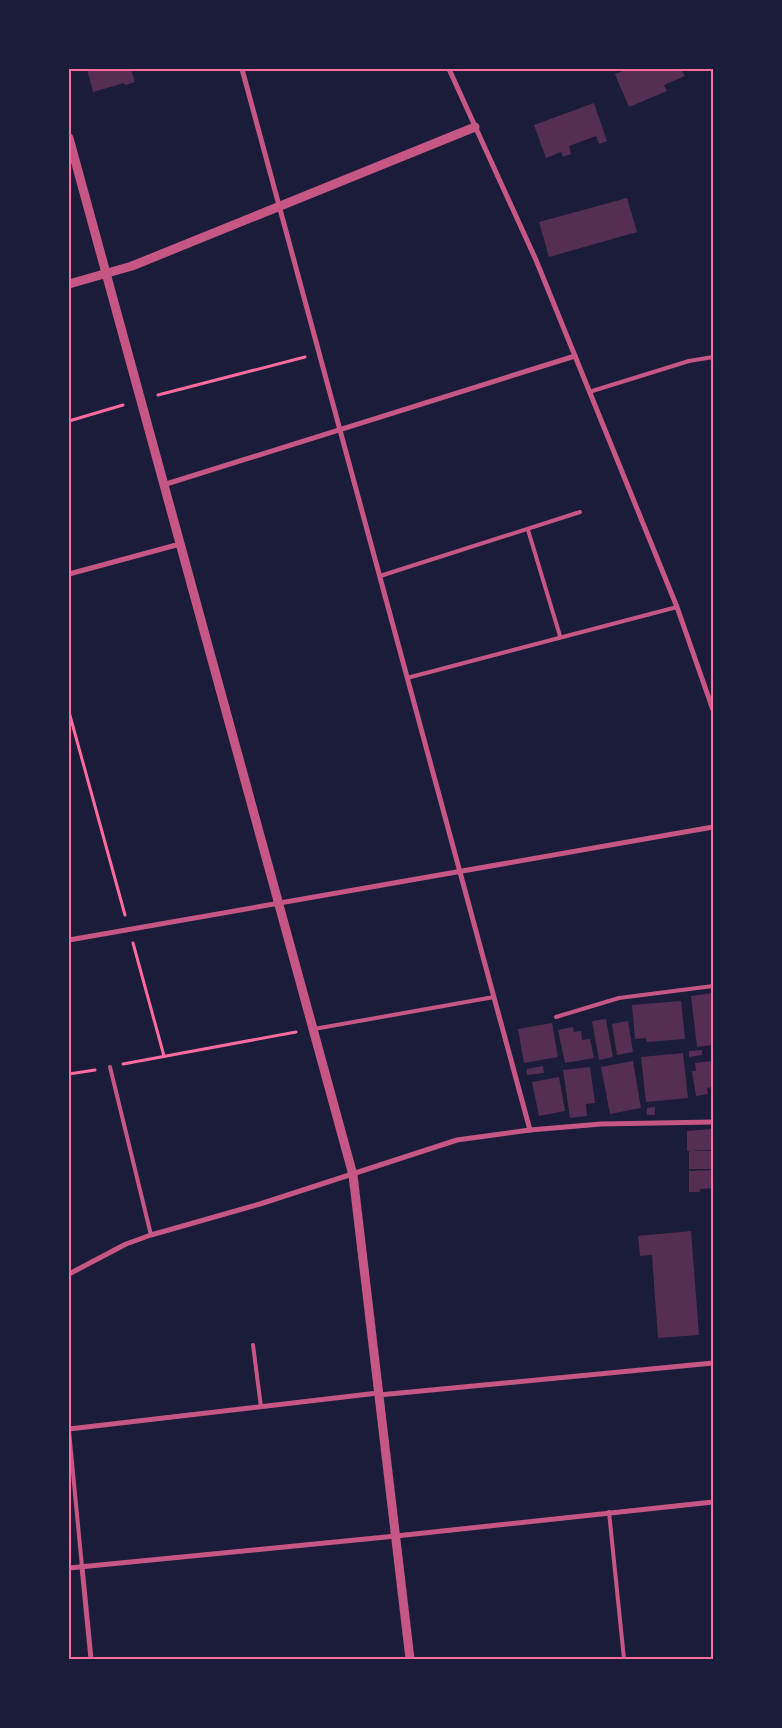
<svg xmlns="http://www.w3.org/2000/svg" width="782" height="1728" viewBox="0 0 782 1728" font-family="Figtree,sans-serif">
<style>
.building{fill:#542f53}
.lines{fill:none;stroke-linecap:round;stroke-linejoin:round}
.path{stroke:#ff6b9d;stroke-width:3}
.service{stroke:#c65784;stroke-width:4}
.minor{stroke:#c65784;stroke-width:5}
.tertiary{stroke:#c65784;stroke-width:9}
.neatline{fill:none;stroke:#ff6b9d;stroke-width:2}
</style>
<rect width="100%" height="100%" fill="#1b1b3a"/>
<g class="building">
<polygon points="87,69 131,69 135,82 125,85 124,83 93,92"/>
<polygon points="628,69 681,69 685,76 664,85 667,91 629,107 615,74"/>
<polygon points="594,103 607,141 599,144 596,136 569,146 571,154 563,157 561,152 546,158 534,125"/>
<polygon points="627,198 637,232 549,257 539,222"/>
<polygon points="713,993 713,1045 697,1047 691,996"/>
<polygon points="681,1001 685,1039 647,1042 646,1038 635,1039 632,1005"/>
<polygon points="606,1019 613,1057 599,1060 592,1021"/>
<polygon points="628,1021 633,1052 617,1055 612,1024"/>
<polygon points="552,1023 558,1057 524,1063 518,1029"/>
<polygon points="573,1027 574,1032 581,1031 582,1040 590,1039 594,1058 565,1063 558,1030"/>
<polygon points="702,1050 702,1055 689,1057 689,1051"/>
<polygon points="683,1053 688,1098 646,1102 641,1057"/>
<polygon points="633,1061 641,1108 610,1114 601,1067"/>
<polygon points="713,1061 713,1087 707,1088 708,1094 696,1096 692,1071 696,1071 695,1063"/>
<polygon points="543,1066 544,1073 527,1075 527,1069"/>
<polygon points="590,1067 595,1103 586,1104 587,1116 570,1118 563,1070"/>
<polygon points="559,1077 565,1111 539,1116 532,1082"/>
<polygon points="655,1107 655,1115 647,1115 647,1108"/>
<polygon points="712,1129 713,1150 687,1151 687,1131"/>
<rect x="689" y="1151" width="24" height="18"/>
<polygon points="713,1170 713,1188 700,1189 700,1192 689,1192 689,1171"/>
<polygon points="691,1231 699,1335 658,1338 652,1255 640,1256 638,1236"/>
</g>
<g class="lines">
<g class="path">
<polyline points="158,395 305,357"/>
<polyline points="69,421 123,405"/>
<polyline points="69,712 125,915"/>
<polyline points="133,943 164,1056"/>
<polyline points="123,1064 296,1032"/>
<polyline points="69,1074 95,1070"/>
</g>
<g class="service">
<polyline points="589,392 689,361 713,357"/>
<polyline points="528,530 560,636"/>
<polyline points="380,576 580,512"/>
<polyline points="407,678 677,607"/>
<polyline points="556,1017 619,998 713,986"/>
<polyline points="314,1029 494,997"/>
<polyline points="110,1067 151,1235"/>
<polyline points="253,1345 261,1407"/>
<polyline points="69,1431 82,1567"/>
<polyline points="609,1512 624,1659"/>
</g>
<g class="minor">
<polyline points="242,69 530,1130"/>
<polyline points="449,69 536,260 677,607 713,710"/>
<polyline points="163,485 575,356"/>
<polyline points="69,574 180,544"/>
<polyline points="69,940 713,827"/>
<polyline points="69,1274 126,1244 151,1235 260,1204 457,1140 530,1130 601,1124 713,1122"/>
<polyline points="379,1395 713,1363"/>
<polyline points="69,1429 378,1393"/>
<polyline points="82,1567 91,1659"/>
<polyline points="69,1568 396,1536 713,1502"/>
</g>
<g class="tertiary">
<polyline points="69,138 353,1175 410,1659"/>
<polyline points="69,284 132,266 475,127"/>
</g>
</g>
<rect width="782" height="1728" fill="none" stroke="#1b1b3a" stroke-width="140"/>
<rect x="70" y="70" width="642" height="1588" class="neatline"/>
</svg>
